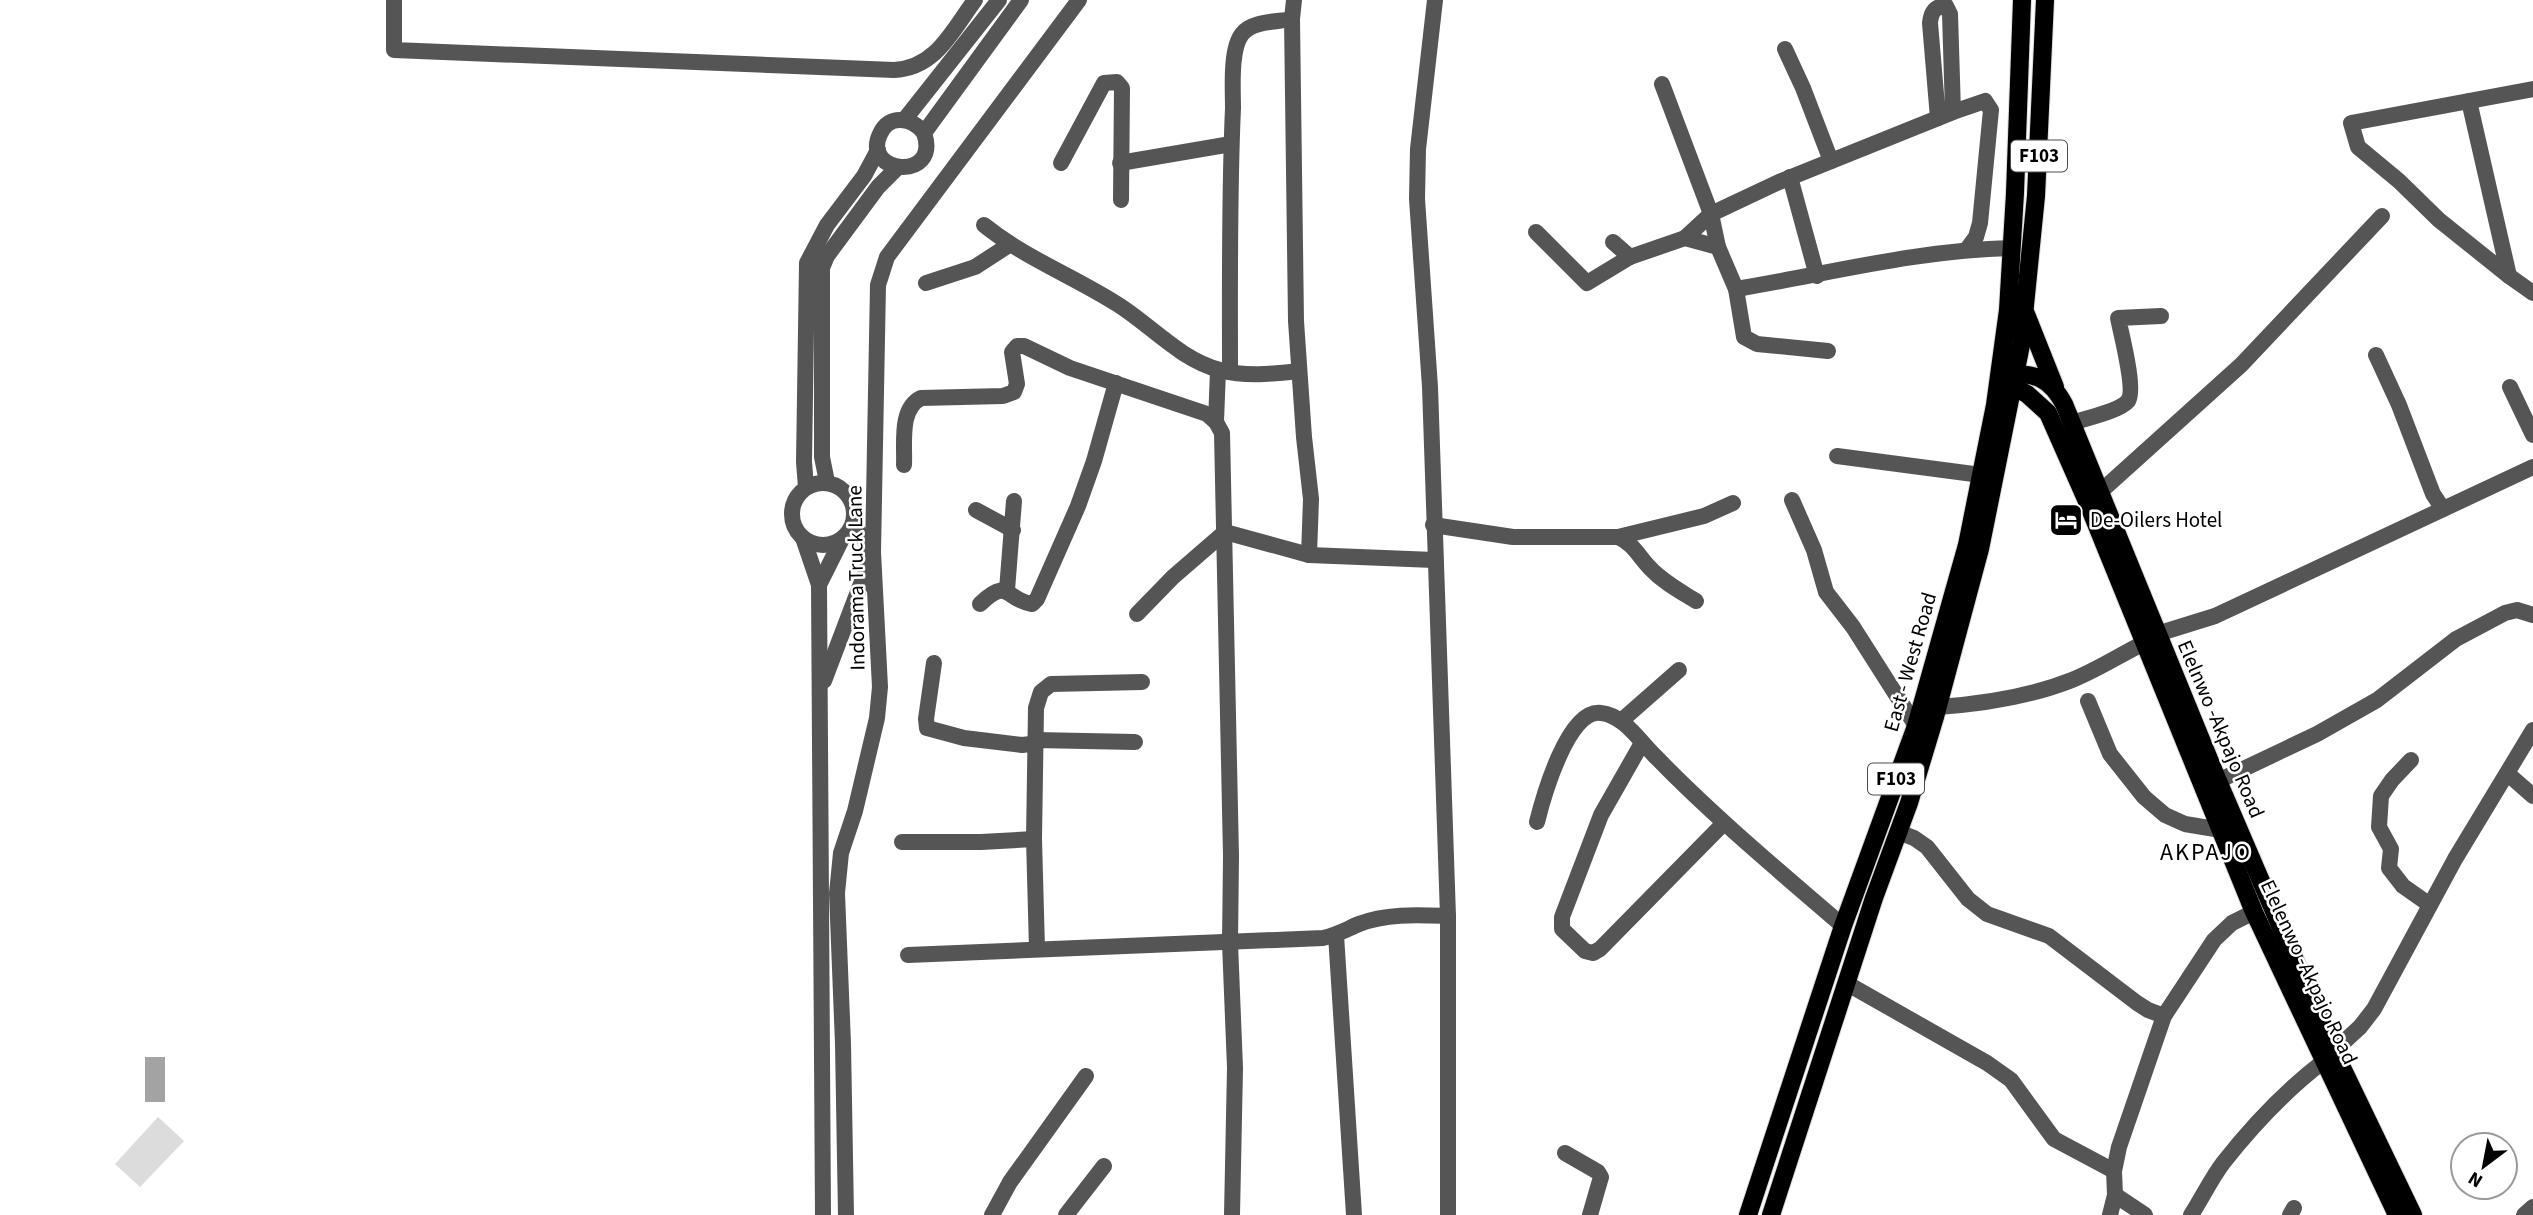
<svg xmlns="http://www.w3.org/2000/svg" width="2533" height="1215" viewBox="0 0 2533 1215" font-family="'Source Sans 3',sans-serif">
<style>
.green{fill:#dcdcdc}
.water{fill:#a3a3a3}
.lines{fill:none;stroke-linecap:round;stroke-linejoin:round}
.major-casing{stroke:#dbdbdb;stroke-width:20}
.minor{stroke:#555;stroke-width:16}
.major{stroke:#000;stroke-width:18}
.labels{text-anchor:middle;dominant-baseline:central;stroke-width:5;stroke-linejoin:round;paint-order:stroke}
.shield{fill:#fff;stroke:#4c4c4c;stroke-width:2}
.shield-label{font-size:19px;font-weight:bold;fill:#000}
.poi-label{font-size:21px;fill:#000;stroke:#fff;text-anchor:start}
.street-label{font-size:21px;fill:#000;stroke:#fff}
.quarter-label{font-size:24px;letter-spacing:2px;fill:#000;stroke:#fff}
</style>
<rect width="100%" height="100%" fill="#fff"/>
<polygon class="green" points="158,1117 184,1141 140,1187 115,1164"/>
<rect class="water" x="145" y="1057" width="20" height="45"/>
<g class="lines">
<g class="major-casing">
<g id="major">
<polyline points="2026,314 2055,387"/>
<path d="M2005 375C2035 372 2050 378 2064 404L2218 781 2334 1051 2413 1215"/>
<polyline points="2002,381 2027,394 2048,413 2086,499 2254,912 2397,1215"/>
<polyline points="1748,1215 1843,926 1916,726 1967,545 1995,405 2008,310 2015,193 2022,0"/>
<polyline points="1771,1215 1874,898 1909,803 1935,717 1980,549 2021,345 2036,196 2045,0"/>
</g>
</g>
<g class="minor">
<path d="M394 0V50L894 70C936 68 952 31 975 0"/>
<polyline points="1294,0 1292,19 1296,321 1304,437 1311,499 1309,555"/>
<polyline points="1435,0 1418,149 1417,199 1430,387 1448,916 1448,1215"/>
<polyline points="1785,49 1803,88 1831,161"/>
<polyline points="1662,84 1711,214 1718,247 1736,289 1744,337 1757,344 1828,351"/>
<polyline points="2533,89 2351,123 2358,147 2399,181 2439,220 2509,276 2533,293"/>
<polyline points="2469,101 2509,276"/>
<path d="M1938 118 1930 23C1931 13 1934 6 1946 6L1950 14 1953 112"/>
<polyline points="905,119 999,0"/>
<path d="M924 133C913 118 889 113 880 134 861 174 941 182 924 133L1021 0"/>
<polyline points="1061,163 1104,83 1117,82 1122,88 1121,200"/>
<polyline points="1120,163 1231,144"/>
<polyline points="1790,177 1817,276"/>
<path d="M984 225C1025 258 1073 276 1117 304 1151 325 1179 359 1220 370 1246 377 1272 374 1299 371"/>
<polyline points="1536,232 1587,283 1630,257"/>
<polyline points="1685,238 1711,214 1779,182 1953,112 1985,101 1991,110 1980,223 1976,237 1967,249"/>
<polyline points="1613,242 1630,257 1685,238 1718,247"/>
<polyline points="926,283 975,267 1009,245"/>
<path d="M1736 289C1827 274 1918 250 2011 248"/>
<polyline points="2376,355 2399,405 2433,494 2443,509"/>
<path d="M1230 372C1230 284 1229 196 1233 108 1233 89 1230 49 1242 34 1252 21 1276 22 1292 19"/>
<polyline points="2510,387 2533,435"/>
<polyline points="1216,422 1218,370"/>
<path d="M2071 423C2084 419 2120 411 2128 401 2136 390 2121 333 2118 318L2161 316"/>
<polyline points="1837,456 1981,475"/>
<path d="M904 465C905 443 899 409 921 398L1003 396 1014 392 1017 384 1012 352 1017 346H1024L1070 368 1207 414 1216 422 1222 433 1231 856 1230 943 1235 1068 1232 1215"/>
<polyline points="827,482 822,457 822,268 827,256 878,187 897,168"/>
<circle cx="823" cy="514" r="31"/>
<polyline points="806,487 804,462 807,263 827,225 864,176 878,150"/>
<polyline points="2099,493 2241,365 2382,216"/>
<polyline points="1792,500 1814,550 1826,592 1853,627 1916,726"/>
<polyline points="976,510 1013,530"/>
<path d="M1433 525 1513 537H1618C1634 544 1639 557 1650 568 1663 582 1680 591 1696 601"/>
<polyline points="1225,532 1309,555 1434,560"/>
<polyline points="1618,537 1704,516 1733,503"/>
<polyline points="803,538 819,585 823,1215"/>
<polyline points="819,585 842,539"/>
<polyline points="1007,590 1014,501"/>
<path d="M980 604C1009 576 1005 600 1032 604L1037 599 1078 506 1094 461 1116 383"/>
<polyline points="1137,614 1173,577 1225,532"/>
<polyline points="2157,634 2215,616 2533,467"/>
<polyline points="934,663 926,719 927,728 964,738 1022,745 1031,744 1035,740 1135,742"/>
<polyline points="824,681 873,552 853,524"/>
<polyline points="2088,701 2110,754 2144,797 2165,815 2185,824 2221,830"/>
<path d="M1938 707C1984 704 2029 697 2072 680 2097 670 2120 655 2144 643"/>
<polyline points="1621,721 1679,670"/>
<polyline points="1642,743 1601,815 1562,917 1562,929 1585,951 1593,953 1600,949 1724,823"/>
<polyline points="2411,760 2392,780 2381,796 2379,827 2391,849 2389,868 2403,886 2430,905"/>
<polyline points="2508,774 2533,796"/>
<polyline points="2218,781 2317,734 2377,700 2456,639 2505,613 2517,610 2533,615"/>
<path d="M1537 822C1543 798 1568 708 1601 713 1623 715 1639 740 1654 755 1713 816 1778 870 1843 926"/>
<polyline points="1898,832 1914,838 1927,847 1968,899 1987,914 2049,936 2137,1003 2148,1010 2164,1016"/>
<polyline points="902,842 981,842 1034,839"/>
<polyline points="1336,935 1354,1215"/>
<polyline points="1037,949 1034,839 1036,708 1041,692 1051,684 1142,682"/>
<path d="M908 955 1323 938C1337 935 1347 929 1359 924 1386 913 1420 915 1448 916"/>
<polyline points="1846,983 1987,1063 2011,1080 2054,1139 2114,1171"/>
<polyline points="2334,1051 2360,1027 2374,1009 2455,859 2533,730"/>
<polyline points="1565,1153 1598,1172 1601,1177 1590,1215"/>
<polyline points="2115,1195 2145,1215"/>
<polyline points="846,1215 843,1044 837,893 841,853 855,811 877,718 880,687 873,552 878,285 887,257 1079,0"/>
<polyline points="992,1215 1010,1182 1086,1076"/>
<polyline points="1066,1215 1104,1166"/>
<polyline points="2110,1215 2115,1195 2114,1171 2119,1147 2164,1016 2214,940 2232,923 2254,912"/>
<path d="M2191 1215C2202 1198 2211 1179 2223 1163 2252 1126 2286 1090 2324 1061"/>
<polyline points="2290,1215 2294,1208"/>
<polyline points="2524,1215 2533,1207"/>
</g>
<use href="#major" class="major"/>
</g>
<defs>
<g id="hotel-square" transform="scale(1.75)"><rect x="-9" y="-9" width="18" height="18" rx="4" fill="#000" stroke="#fff"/><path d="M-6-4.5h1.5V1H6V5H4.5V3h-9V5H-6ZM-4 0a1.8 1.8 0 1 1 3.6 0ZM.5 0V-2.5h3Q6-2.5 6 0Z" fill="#fff"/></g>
</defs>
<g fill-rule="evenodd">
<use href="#hotel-square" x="2066" y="520"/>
</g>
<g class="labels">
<g class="shield">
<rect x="2011" y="140.5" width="56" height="31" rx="5"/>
<rect x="1868" y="763.5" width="56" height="31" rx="5"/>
</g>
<g class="shield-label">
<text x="2039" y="156">F103</text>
<text x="1896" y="779">F103</text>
</g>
<g class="poi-label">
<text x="2090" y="520">De-Oilers Hotel</text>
</g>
<g class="street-label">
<text transform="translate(856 578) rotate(-91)">Indorama Truck Lane</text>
<text transform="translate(1910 662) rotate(-74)">East - West Road</text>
<text transform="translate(2221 729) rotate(67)">Elelnwo -Akpajo Road</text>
<text transform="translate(2309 972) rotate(65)">Elelenwo -Akpajo Road</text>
</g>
<g class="quarter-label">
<text x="2206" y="852">AKPAJO</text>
</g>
</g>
<g transform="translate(2484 1166) rotate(212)"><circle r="33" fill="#ffffff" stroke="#999999" stroke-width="2"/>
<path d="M0-5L12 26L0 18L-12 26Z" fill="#000000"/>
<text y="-10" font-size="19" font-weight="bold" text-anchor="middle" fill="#000000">N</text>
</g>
</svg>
